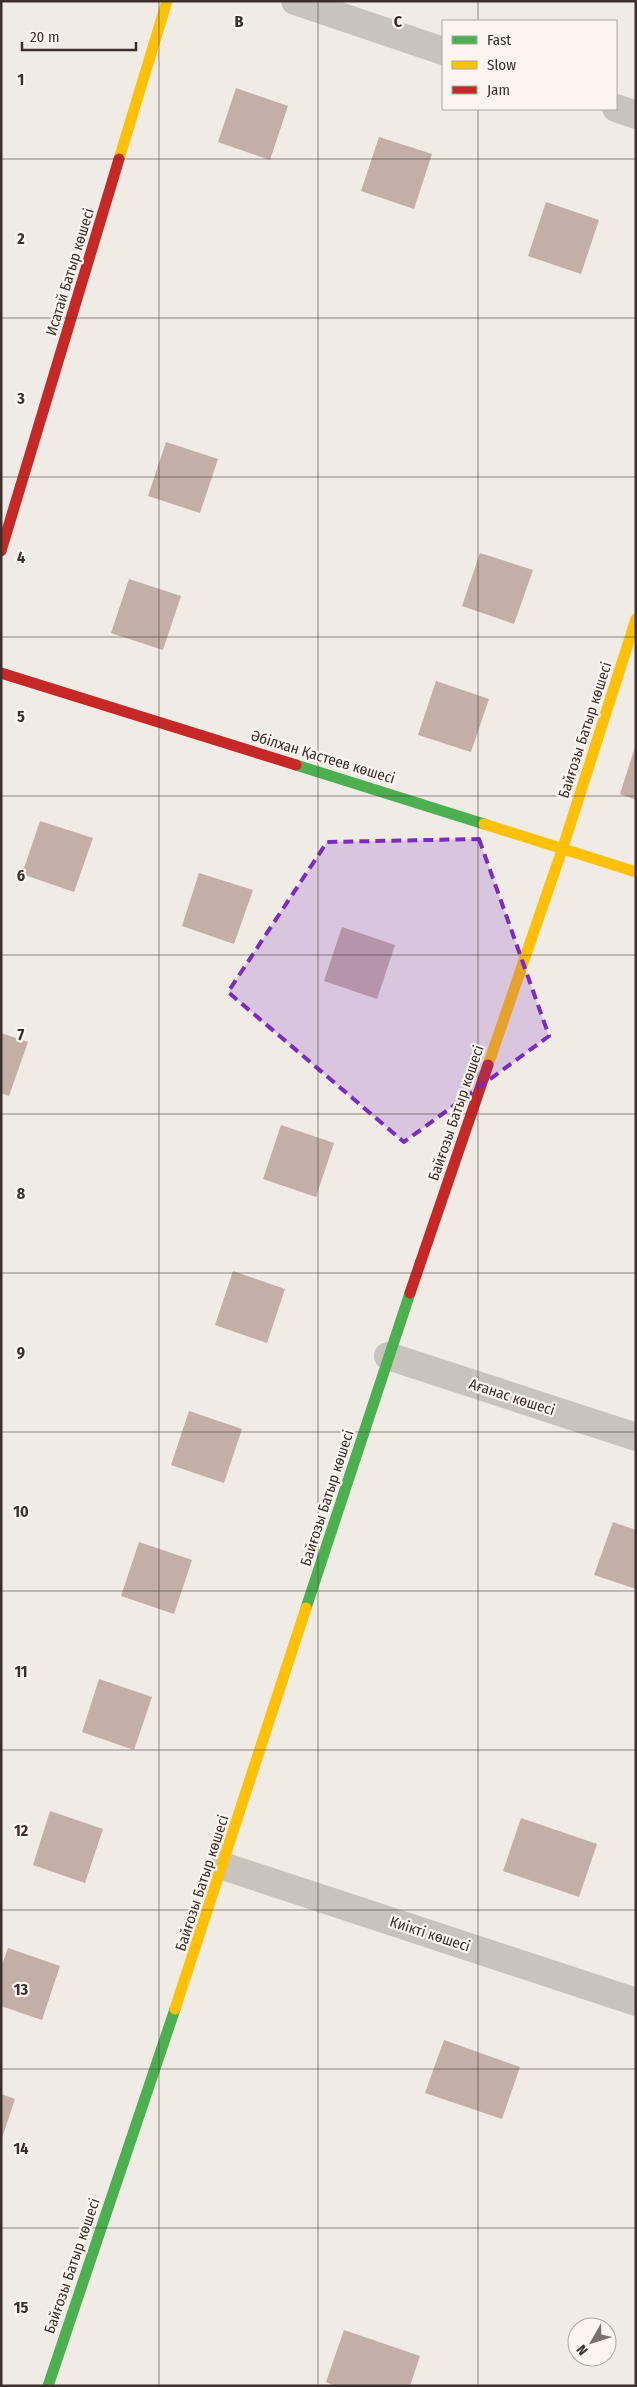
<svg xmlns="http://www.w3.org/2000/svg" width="637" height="2387" viewBox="0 0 637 2387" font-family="'Fira Sans Condensed',sans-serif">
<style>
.building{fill:#c3afa7}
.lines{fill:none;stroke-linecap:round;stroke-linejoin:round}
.street{stroke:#c9c3be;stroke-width:28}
.fast{stroke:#4caf50;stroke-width:11}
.slow{stroke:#ffc107;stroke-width:11}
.jam{stroke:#c62828;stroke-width:11}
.marked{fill:#7b2cbf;fill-opacity:0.2;stroke:#7b2cbf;stroke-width:4;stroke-dasharray:10 6;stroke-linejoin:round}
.grid{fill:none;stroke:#3b302b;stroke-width:1;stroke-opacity:0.55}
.labels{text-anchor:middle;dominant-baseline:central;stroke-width:4.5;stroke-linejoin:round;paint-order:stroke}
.street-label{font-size:15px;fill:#3b302b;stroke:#fbf5ee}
.grid-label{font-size:16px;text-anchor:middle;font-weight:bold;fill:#3b302b;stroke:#fbf5ee;stroke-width:4.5;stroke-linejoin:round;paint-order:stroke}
</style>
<rect width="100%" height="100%" fill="#f0ebe5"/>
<g class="building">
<polygon points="236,88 288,106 270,160 218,142"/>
<polygon points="379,137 432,154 414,209 361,191"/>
<polygon points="546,202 599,220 581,274 528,256"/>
<polygon points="166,442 218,459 200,513 148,496"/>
<polygon points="480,553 533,570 514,624 462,606"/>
<polygon points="129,579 181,596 163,650 111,633"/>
<polygon points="436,681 489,699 471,752 418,735"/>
<polygon points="635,747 636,747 636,800 620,794"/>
<polygon points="40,821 93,838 74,892 22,874"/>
<polygon points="199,873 253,890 234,944 182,926"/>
<polygon points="342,927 395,945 377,999 324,981"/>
<polygon points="1,1033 28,1042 9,1096 1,1093"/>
<polygon points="281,1125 334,1143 316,1197 263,1179"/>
<polygon points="233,1271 285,1289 267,1343 215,1325"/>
<polygon points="189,1411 242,1429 224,1483 171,1465"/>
<polygon points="613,1522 636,1530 636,1589 594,1575"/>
<polygon points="139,1542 192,1560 174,1614 121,1596"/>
<polygon points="99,1679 152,1697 134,1750 82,1732"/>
<polygon points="50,1811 103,1829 85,1883 33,1865"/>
<polygon points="521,1818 597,1844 579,1897 503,1871"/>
<polygon points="8,1948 60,1966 42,2020 1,2006 1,1968"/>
<polygon points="444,2040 520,2067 502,2119 425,2093"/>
<polygon points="1,2094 15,2099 2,2138 1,2138"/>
<polygon points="344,2330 420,2356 410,2386 335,2386 326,2382"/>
</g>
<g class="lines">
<g class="street">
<polyline points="295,1 443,51"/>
<polyline points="616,108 636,115"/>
<polyline points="388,1356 636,1437"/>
<polyline points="223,1866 636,2002"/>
</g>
<g class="fast">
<polyline points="296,765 484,824"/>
<polyline points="306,1608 410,1293"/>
<polyline points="48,2386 175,2009"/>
</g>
<g class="slow">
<polyline points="119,159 167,1"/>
<polyline points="484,824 636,872"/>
<polyline points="488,1065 563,847 636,619"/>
<polyline points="175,2009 306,1608"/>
</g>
<g class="jam">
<polyline points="1,551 119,159"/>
<polyline points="1,673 296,765"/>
<polyline points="410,1293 488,1065"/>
</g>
</g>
<path class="marked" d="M479 839 549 1036 404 1142 228 992 327 842Z"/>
<path class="grid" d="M159 1V2386M318 1V2386M478 1V21M478 109V2386M1 159H636M1 318H636M1 477H636M1 637H636M1 796H636M1 955H636M1 1114H636M1 1273H636M1 1432H636M1 1591H636M1 1750H636M1 1910H636M1 2069H636M1 2228H636"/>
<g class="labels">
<g class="street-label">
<text transform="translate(70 272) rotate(-73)">Исатай Батыр көшесі</text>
<text transform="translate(585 730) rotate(-72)">Байғозы Батыр көшесі</text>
<text transform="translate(323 757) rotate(17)">Әбілхан Қастеев көшесі</text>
<text transform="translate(456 1113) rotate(-71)">Байғозы Батыр көшесі</text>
<text transform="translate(512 1397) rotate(18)">Ағанас көшесі</text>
<text transform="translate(327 1498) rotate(-72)">Байғозы Батыр көшесі</text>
<text transform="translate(202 1883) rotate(-72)">Байғозы Батыр көшесі</text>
<text transform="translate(430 1934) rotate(18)">Киікті көшесі</text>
<text transform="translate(72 2266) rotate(-71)">Байғозы Батыр көшесі</text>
</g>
</g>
<g class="grid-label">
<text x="239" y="27">B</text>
<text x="398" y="27">C</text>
<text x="21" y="85">1</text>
<text x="21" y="244">2</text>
<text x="21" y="404">3</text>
<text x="21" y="563">4</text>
<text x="21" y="722">5</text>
<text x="21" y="881">6</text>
<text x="21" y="1040">7</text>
<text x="21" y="1199">8</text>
<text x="21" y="1358">9</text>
<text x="21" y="1517">10</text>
<text x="21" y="1677">11</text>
<text x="21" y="1836">12</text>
<text x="21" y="1995">13</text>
<text x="21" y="2154">14</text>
<text x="21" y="2313">15</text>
</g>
<rect width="637" height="2387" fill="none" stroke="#3b302b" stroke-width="5"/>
<rect x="442" y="20" width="175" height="90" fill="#fbf5ee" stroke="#aea6a0"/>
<rect x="452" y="36" width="25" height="8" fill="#4caf50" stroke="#aea6a0"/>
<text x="487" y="45" font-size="15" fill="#3b302b">Fast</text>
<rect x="452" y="61" width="25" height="8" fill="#ffc107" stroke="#aea6a0"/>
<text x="487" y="70" font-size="15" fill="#3b302b">Slow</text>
<rect x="452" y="86" width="25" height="8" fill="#c62828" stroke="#aea6a0"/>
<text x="487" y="95" font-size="15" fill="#3b302b">Jam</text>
<g transform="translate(592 2342) rotate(231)"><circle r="24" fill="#fbf5ee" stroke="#aea6a0"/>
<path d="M0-4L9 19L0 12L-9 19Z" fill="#7a716c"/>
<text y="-8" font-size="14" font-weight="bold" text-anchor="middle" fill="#3b302b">N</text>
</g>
<path d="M22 42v8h114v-8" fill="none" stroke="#3b302b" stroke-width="2.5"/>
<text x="30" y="42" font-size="15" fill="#3b302b" stroke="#fbf5ee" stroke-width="4" paint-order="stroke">20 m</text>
</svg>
